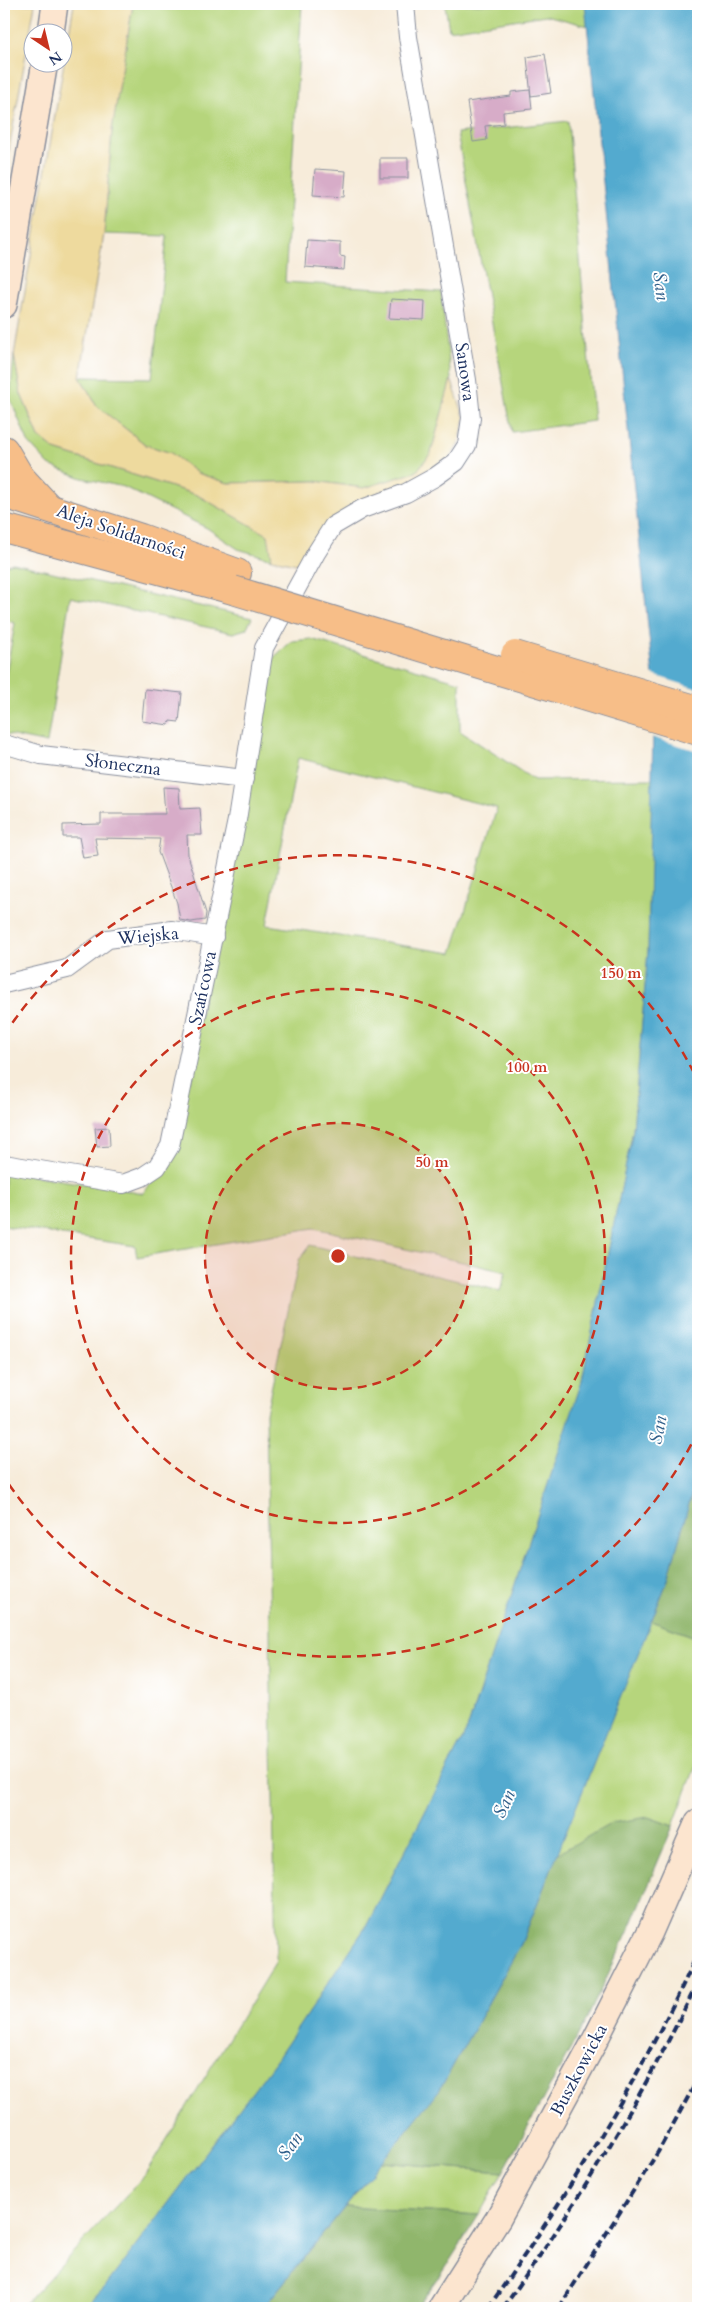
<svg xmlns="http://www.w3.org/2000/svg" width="702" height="2312" viewBox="0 0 702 2312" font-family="Cardo,serif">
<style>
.green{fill:#b6d57c;stroke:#68826d;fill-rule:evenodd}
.forest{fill:#90b66c;stroke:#567265}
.sand{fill:#eeda9e;stroke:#84847e}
.water{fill:#53aacf;stroke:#376c96}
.pier{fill:#f7ecda}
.building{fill:#d7acc8}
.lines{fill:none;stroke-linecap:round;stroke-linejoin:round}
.street-casing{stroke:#898e9c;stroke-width:20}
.secondary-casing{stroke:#898e9c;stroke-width:28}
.highway-casing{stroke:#898e9c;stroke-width:30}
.street{stroke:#fff;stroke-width:18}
.secondary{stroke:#fce5cf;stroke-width:25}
.highway{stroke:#f7be88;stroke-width:28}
.rail{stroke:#1b2f5e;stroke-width:4;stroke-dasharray:8 4;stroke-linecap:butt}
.highway-bridge-casing{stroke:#898e9c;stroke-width:30;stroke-linecap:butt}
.highway-bridge{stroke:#f7be88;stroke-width:28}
.ring{fill:none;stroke:#c8321e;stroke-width:2.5;stroke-dasharray:9 6}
.labels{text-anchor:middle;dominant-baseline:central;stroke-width:4;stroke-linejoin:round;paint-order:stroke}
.street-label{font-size:18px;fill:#1b2f5e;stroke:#fff}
.water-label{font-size:19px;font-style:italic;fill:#31608b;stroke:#fff}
.centre{fill:#c8321e;stroke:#fff;stroke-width:2.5}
.ring-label{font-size:15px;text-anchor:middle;font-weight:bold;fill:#c8321e;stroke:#fff;stroke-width:4;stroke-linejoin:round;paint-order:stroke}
</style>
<rect width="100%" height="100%" fill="#fff"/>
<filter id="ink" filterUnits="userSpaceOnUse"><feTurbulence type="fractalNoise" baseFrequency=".02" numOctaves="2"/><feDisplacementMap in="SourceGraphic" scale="10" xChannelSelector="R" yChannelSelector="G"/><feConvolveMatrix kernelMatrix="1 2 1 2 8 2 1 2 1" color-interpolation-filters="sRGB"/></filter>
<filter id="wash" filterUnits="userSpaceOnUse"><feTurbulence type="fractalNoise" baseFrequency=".0096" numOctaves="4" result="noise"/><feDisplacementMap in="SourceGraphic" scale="20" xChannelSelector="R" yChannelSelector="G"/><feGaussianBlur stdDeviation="1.12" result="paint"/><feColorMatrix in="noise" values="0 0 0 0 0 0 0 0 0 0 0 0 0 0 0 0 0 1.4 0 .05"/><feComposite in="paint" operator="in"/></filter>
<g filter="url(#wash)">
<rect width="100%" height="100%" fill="#f7ecda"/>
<g class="green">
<polygon points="133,4 302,4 285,282 441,292 451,379 431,453 416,472 364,488 315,481 228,483 197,473 171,453 146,445 97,406 80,377 152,378 167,236 104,234 112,130"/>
<polygon points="445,4 585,4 588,26 546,15 449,30"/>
<polygon points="568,121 594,421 512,432 457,133"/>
<polygon points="14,355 21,394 39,437 55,450 197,495 269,535 272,559 238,549 207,528 124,487 82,478 49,465 28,442 10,398"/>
<polygon points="13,563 252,618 246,629 233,633 70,597 47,743 4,734 4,685 15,623 4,620 4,566"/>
<path d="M311 639 460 682V731L534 780 653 779 648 951 633 1130 582 1381 467 1730 367 1925 275 2062 108 2283 84 2308H21L145 2175 276 1961 266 1413 299 1260 310 1245 500 1291 506 1272 314 1228 137 1257 135 1246 4 1226V1171L143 1193 169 1162 245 803 273 658 292 641ZM298 758 497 808 452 953 267 925Z"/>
<polygon points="698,1472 698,1502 690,1500"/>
<polygon points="651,1621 698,1638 698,1760 673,1826 648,1817 557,1854"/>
<polygon points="381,2162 503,2172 479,2215 345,2207"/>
</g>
<g class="forest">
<polygon points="690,1500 698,1502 698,1638 651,1621 667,1582"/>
<polygon points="648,1817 673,1826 630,1928 587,2019 503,2172 381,2162 440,2089 521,1944 557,1854 612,1823"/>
<polygon points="345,2207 479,2215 440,2276 416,2308 263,2308"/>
</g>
<g class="sand">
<polygon points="4,4 35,4 4,177"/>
<polygon points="74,4 133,4 112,130 104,234 80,377 97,406 146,445 171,453 197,473 228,483 315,481 364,488 416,472 431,453 451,379 465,419 458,445 448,461 406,486 332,521 303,556 301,565 272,559 268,535 197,495 55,450 39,437 21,394 14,355"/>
</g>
<polygon class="water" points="585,4 698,4 698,1472 667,1582 521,1944 440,2089 263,2308 84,2308 108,2283 275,2062 367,1925 467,1730 582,1381 633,1130 648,951 654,686"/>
<polygon class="pier" points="650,674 698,689 698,751 651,737"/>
<g id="blocks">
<g class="building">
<polygon points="545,54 551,93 531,96 527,57"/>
<polygon points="530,90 532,109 503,112 504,124 485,126 487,140 473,142 467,102 511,96 511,92"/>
<rect x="380" y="158" width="28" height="20"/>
<polygon points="315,169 346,171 344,197 313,195"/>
<polygon points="307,240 340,242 340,256 345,257 344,270 305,267"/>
<polygon points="391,299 425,301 424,320 389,318"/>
<polygon points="145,689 182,693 179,722 170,721 169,725 142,721"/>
<polygon points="163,787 179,788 180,809 200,808 202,835 187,835 188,855 206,913 205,920 191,922 180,920 177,903 158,852 160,839 95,838 98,856 83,858 79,837 63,837 63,825 101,824 101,814 165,814"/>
<polygon points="109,1127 110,1146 97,1147 95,1128"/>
</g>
</g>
</g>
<g filter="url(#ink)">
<use href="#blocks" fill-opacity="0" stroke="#898e9c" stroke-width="1"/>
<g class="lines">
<g class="street-casing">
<g id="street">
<polyline points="4,744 41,755 244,779"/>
<polyline points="4,984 67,969 108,939 172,930 214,937"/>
<polyline points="4,1164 123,1184 142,1177 157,1167 170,1146 237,820 264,648 316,553 333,526 362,509 406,493 435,477 456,462 467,445 471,418 467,380 408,37 405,4"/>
</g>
</g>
<g class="secondary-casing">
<g id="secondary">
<polyline points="51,32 55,4"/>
<polyline points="4,305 45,62"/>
<polyline points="441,2308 498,2219 592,2046 650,1932 698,1822"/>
</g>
</g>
<g class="highway-casing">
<g id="highway">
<polyline points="4,450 20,477 47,506"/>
<polyline points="4,494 141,538 237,573"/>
<polyline points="4,528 233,590"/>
</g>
</g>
<use href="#street" class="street"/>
<use href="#secondary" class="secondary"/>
<use href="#highway" class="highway"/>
<g class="rail">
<path d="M488 2308C567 2196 641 2077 698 1953"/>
<path d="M503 2308C577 2206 643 2095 698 1982"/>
<polyline points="559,2308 658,2152 698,2079"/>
</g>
<g class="highway-bridge-casing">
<g id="highway-bridge">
<polyline points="233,590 698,731"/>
<polyline points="515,655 698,710"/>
</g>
</g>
<use href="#highway-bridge" class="highway-bridge"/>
</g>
</g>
<circle cx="338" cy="1256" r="133" fill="#c8321e" fill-opacity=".12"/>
<g class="ring">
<circle cx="338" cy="1256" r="133"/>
<circle cx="338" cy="1256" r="267"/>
<path d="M698 1431A400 400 0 0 1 4 1477M4 1035A400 400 0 0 1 698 1081"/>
</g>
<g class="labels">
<g class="street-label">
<text transform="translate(465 372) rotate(82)">Sanowa</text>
<text transform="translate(121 532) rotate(19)">Aleja Solidarności</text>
<text transform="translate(123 765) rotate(7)">Słoneczna</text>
<text transform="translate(148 936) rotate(-5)">Wiejska</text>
<text transform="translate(203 988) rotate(-78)">Szańcowa</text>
<text transform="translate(579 2070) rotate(-62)">Buszkowicka</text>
</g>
<g class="water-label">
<text transform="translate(661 286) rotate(82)">San</text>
<text transform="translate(658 1430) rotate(-79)">San</text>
<text transform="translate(504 1804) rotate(-66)">San</text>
<text transform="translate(290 2146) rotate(-55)">San</text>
</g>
</g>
<circle cx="338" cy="1256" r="8" class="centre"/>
<g class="ring-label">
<text x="621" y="978">150 m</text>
<text x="527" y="1072">100 m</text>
<text x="432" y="1167">50 m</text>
</g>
<rect width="702" height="2312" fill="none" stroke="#fff" stroke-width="20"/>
<g transform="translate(48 48) rotate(145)"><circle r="24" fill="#ffffff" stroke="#a4acbf"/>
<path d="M0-4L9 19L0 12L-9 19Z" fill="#c8321e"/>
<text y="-8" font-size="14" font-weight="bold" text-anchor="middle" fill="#1b2f5e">N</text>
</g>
</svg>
